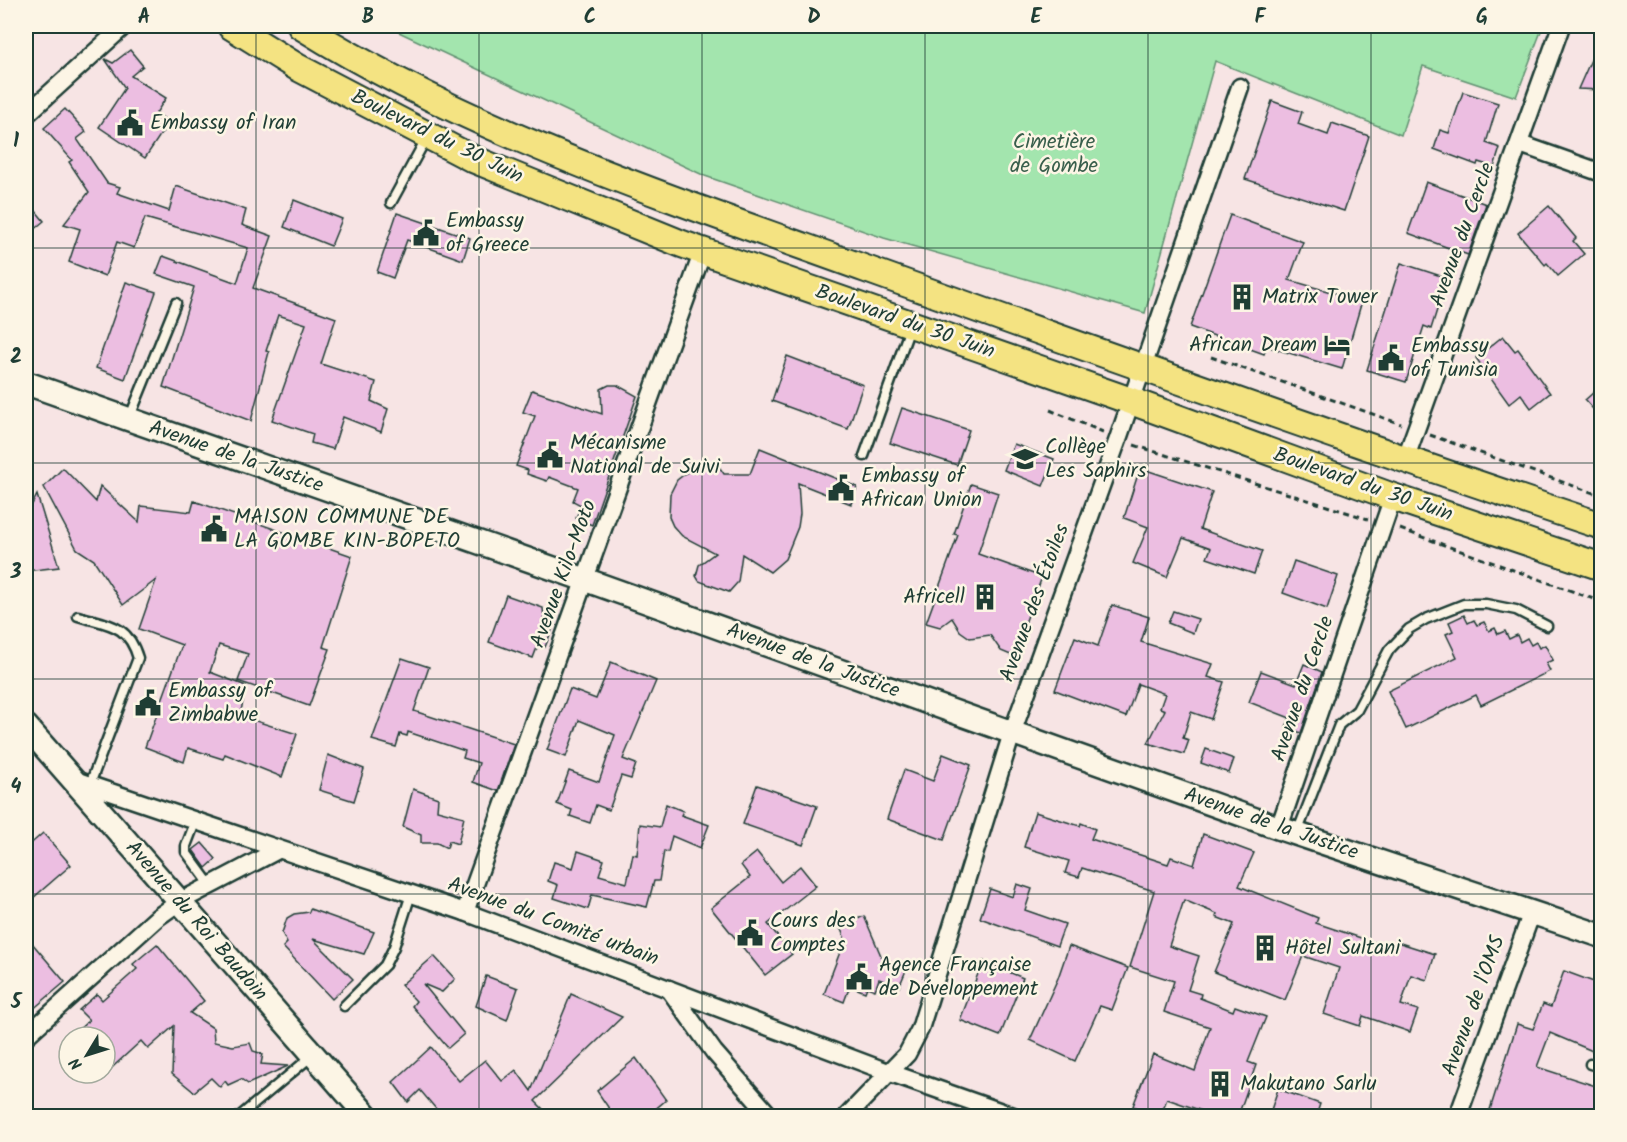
<svg xmlns="http://www.w3.org/2000/svg" width="1627" height="1142" viewBox="0 0 1627 1142" font-family="Kalam,sans-serif">
<style>
.green{fill:#a3e5ae;stroke:#619171;stroke-width:1.5}
.building{fill:#ecbee1;stroke:#1f3d34;stroke-width:1.5}
.lines{fill:none;stroke-linecap:round;stroke-linejoin:round}
.lane-casing{stroke:#1f3d34;stroke-width:13}
.street-casing{stroke:#1f3d34;stroke-width:21}
.secondary-casing{stroke:#1f3d34;stroke-width:27}
.primary-casing{stroke:#1f3d34;stroke-width:30}
.path{stroke:#1f3d34;stroke-width:3;stroke-dasharray:6 4.5;stroke-linecap:butt}
.lane{stroke:#fcf5e5;stroke-width:8}
.street{stroke:#fcf5e5;stroke-width:16}
.secondary{stroke:#fcf5e5;stroke-width:22}
.primary{stroke:#f4e382;stroke-width:26}
.grid{fill:none;stroke:#1f3d34;stroke-width:1.5;stroke-opacity:0.55}
.labels{text-anchor:middle;dominant-baseline:central;stroke-width:5;stroke-linejoin:round;paint-order:stroke}
.poi-label{font-size:21px;fill:#1f3d34;stroke:#fcf5e5;text-anchor:start}
.street-label{font-size:21px;fill:#1f3d34;stroke:#fcf5e5}
.park-label{font-size:21px;fill:#395f4c;stroke:#fcf5e5}
.neatline{fill:none;stroke:#1f3d34;stroke-width:2}
.grid-label{font-size:20px;text-anchor:middle;font-weight:bold;fill:#1f3d34}
</style>
<rect width="100%" height="100%" fill="#f7e4e4"/>
<filter id="ink" filterUnits="userSpaceOnUse"><feTurbulence type="fractalNoise" baseFrequency=".0167" numOctaves="2"/><feDisplacementMap in="SourceGraphic" scale="12" xChannelSelector="R" yChannelSelector="G"/><feConvolveMatrix kernelMatrix="1 2 1 2 8 2 1 2 1" color-interpolation-filters="sRGB"/></filter>
<g filter="url(#ink)">
<polygon class="green" points="386,26 1543,26 1516,97 1423,66 1401,135 1215,61 1145,313 884,238 705,176"/>
<g class="building">
<polygon points="1602,35 1602,90 1578,89"/>
<polygon points="130,50 143,66 131,76 166,98 156,113 169,122 145,158 99,127 125,88 105,59 113,63"/>
<polygon points="1463,92 1498,103 1486,143 1500,148 1494,167 1478,162 1477,165 1434,149 1440,130 1449,133"/>
<polygon points="1272,101 1302,112 1298,124 1328,135 1332,123 1369,136 1344,211 1245,179"/>
<polygon points="65,109 86,132 77,139 107,183 120,187 117,193 169,211 176,186 246,210 242,225 272,236 253,288 336,318 321,364 376,382 371,401 388,409 381,432 343,417 333,449 311,443 313,434 272,420 306,324 278,315 266,351 269,352 251,421 163,387 194,287 156,274 163,256 237,283 248,248 145,218 134,248 117,242 105,276 69,262 80,229 64,224 89,192 69,162 72,160 44,128"/>
<polygon points="1426,182 1486,204 1468,255 1408,233"/>
<polygon points="26,199 44,221 26,236"/>
<polygon points="294,200 342,219 331,246 284,227"/>
<polygon points="1549,206 1576,238 1573,241 1584,254 1558,276 1547,263 1545,265 1518,233"/>
<polygon points="397,213 470,238 463,260 407,240 393,278 377,272"/>
<polygon points="1230,215 1303,242 1289,280 1362,301 1342,369 1266,346 1264,354 1190,327"/>
<polygon points="1401,263 1447,278 1431,329 1424,326 1406,382 1367,370"/>
<polygon points="126,282 156,292 125,379 96,368"/>
<polygon points="1503,336 1515,351 1518,349 1550,393 1531,408 1521,394 1509,404 1476,358"/>
<polygon points="787,356 863,385 848,429 772,401"/>
<polygon points="609,385 617,385 637,396 592,525 576,518 581,505 573,501 578,488 549,477 547,481 527,474 528,470 516,466 535,416 523,412 532,390 602,414 601,389"/>
<polygon points="1602,385 1602,419 1585,400"/>
<polygon points="902,408 969,430 957,465 890,443"/>
<polygon points="1014,444 1054,459 1043,486 1004,470"/>
<polygon points="760,448 857,487 851,504 798,483 800,514 798,527 785,559 770,572 742,554 738,582 729,592 699,581 696,576 699,565 715,553 682,536 673,526 669,517 670,494 677,480 694,467 716,462 724,474 750,474"/>
<polygon points="63,468 96,502 100,486 139,522 141,506 191,512 194,501 352,556 323,647 330,649 309,706 238,681 248,654 219,645 210,672 246,686 240,716 297,734 282,777 225,754 223,759 188,748 184,762 145,747 182,645 139,629 156,580 123,605 94,560 77,549 44,487"/>
<polygon points="1140,468 1212,492 1200,529 1262,551 1254,574 1207,558 1211,548 1183,538 1167,577 1133,563 1148,527 1124,518"/>
<polygon points="971,484 998,493 978,554 1042,577 1013,656 1001,651 990,635 970,638 960,631 952,618 940,627 926,623 958,535 954,534"/>
<polygon points="37,495 59,567 26,571 26,516"/>
<polygon points="1294,561 1338,576 1327,609 1283,593"/>
<polygon points="506,595 543,608 544,618 551,621 552,630 545,647 538,645 533,658 489,642"/>
<polygon points="1112,605 1149,617 1141,642 1213,664 1208,677 1224,682 1211,719 1191,712 1183,738 1189,740 1184,754 1148,743 1165,710 1160,708 1165,694 1138,684 1126,717 1055,690 1075,637 1098,646"/>
<polygon points="1173,611 1198,619 1193,633 1168,623"/>
<polygon points="1464,615 1468,623 1474,620 1477,625 1484,622 1489,631 1495,628 1498,634 1505,631 1509,639 1517,635 1520,642 1527,638 1531,645 1536,642 1539,648 1545,645 1553,660 1546,663 1550,671 1481,705 1476,695 1406,729 1388,691 1457,657 1446,634 1453,631 1449,622"/>
<polygon points="402,658 429,667 414,711 514,744 498,791 473,782 479,763 463,758 465,751 408,732 407,736 400,734 396,747 372,740"/>
<polygon points="611,662 656,681 623,759 636,764 631,779 621,776 609,810 596,805 590,823 570,816 572,810 557,804 569,771 599,782 615,735 579,720 566,757 547,750 570,689 596,699"/>
<polygon points="1304,664 1322,672 1301,733 1286,727 1290,718 1249,702 1261,671 1296,684"/>
<polygon points="1206,749 1234,759 1229,773 1201,763"/>
<polygon points="943,754 971,765 944,840 887,819 904,770 933,781"/>
<polygon points="328,755 364,769 354,801 319,790"/>
<polygon points="757,785 817,806 803,845 743,824"/>
<polygon points="413,789 438,798 437,810 464,817 458,844 449,841 447,848 437,843 421,843 421,835 403,827"/>
<polygon points="666,804 683,811 681,815 709,825 700,848 672,836 668,852 664,851 659,881 654,881 647,907 592,895 588,909 554,898 558,885 548,881 554,862 573,868 578,851 604,860 599,875 627,883 633,854 637,855 640,824 660,827"/>
<polygon points="1035,812 1080,826 1081,823 1095,829 1091,839 1168,864 1171,857 1194,865 1203,834 1254,853 1239,886 1318,918 1316,923 1394,949 1397,942 1435,954 1427,980 1411,975 1401,1005 1418,1010 1410,1032 1363,1016 1360,1026 1324,1014 1339,968 1303,956 1285,1000 1214,972 1234,924 1216,917 1217,914 1184,900 1169,946 1199,956 1188,990 1201,994 1200,998 1233,1011 1235,1006 1266,1017 1248,1062 1256,1065 1238,1116 1217,1116 1167,1099 1160,1116 1133,1106 1153,1054 1195,1071 1210,1027 1164,1012 1174,981 1130,967 1154,891 1082,868 1079,877 1065,873 1069,861 1024,847"/>
<polygon points="43,833 71,865 26,904 26,848"/>
<polygon points="202,843 216,859 206,868 193,850"/>
<polygon points="757,852 781,882 800,866 816,886 768,924 792,954 765,975 711,908 750,877 741,865"/>
<polygon points="1017,884 1032,889 1025,910 1065,924 1057,946 980,918 990,889 1013,897"/>
<polygon points="310,909 374,932 364,954 313,939 353,979 332,999 283,947 287,943 282,933 287,918 294,914 309,912"/>
<polygon points="864,916 882,958 907,968 899,987 879,979 875,990 867,987 865,992 850,986 844,1002 824,994 845,939 840,927"/>
<polygon points="26,936 65,982 31,1011 26,1004"/>
<polygon points="157,944 204,1001 190,1013 213,1028 214,1042 233,1046 250,1043 253,1051 263,1054 261,1064 288,1066 248,1084 241,1079 228,1085 225,1081 220,1087 211,1078 194,1092 172,1074 174,1026 148,1049 141,1041 105,1074 105,1037 71,1037 89,1020 79,1010 97,994 102,1000 137,969 133,964"/>
<polygon points="1069,946 1128,968 1112,1010 1100,1006 1075,1061 1030,1040 1058,978"/>
<polygon points="434,956 455,979 442,992 423,984 464,1034 448,1048 412,1006 416,1001 401,985"/>
<polygon points="983,961 1023,978 1000,1036 960,1020"/>
<polygon points="1564,971 1602,985 1602,1055 1550,1033 1537,1067 1602,1088 1602,1116 1488,1116 1517,1024 1533,1029 1543,1004 1551,1007"/>
<polygon points="486,976 518,988 507,1020 476,1006"/>
<polygon points="571,994 622,1017 537,1099 535,1101 550,1116 442,1116 420,1090 408,1102 393,1082 431,1047 459,1081 485,1060 502,1081 516,1070 531,1091"/>
<polygon points="636,1058 666,1100 647,1116 614,1116 597,1091"/>
<polygon points="1278,1089 1320,1104 1316,1116 1269,1116"/>
</g>
<g class="lines">
<g class="lane-casing">
<g id="lane">
<polyline points="391,203 426,139"/>
<polyline points="129,419 176,303"/>
<polyline points="864,456 910,328"/>
<path d="M78 616C109 625 128 624 138 658L90 784"/>
<polyline points="196,820 186,846 186,852 211,886"/>
<polyline points="1297,833 1339,725 1357,710 1389,650 1409,629 1426,619 1464,604 1486,604 1516,610 1547,626"/>
<polyline points="344,1006 385,965 394,947 411,894"/>
<polyline points="1590,1064 1602,1067"/>
<polyline points="240,1116 313,1055"/>
</g>
</g>
<g class="street-casing">
<g id="street">
<polyline points="26,115 124,26"/>
<polyline points="1520,144 1602,173"/>
<polyline points="1405,460 1561,26"/>
<polyline points="75,780 465,912 888,1072 1013,1116"/>
<polyline points="1279,828 1393,497"/>
<polyline points="465,912 703,251"/>
<polyline points="669,989 714,1052 770,1116"/>
<polyline points="26,1036 158,917 179,902 278,850"/>
<polyline points="847,1116 907,1054 920,1029 1012,733 1118,439 1240,87"/>
<polyline points="1458,1116 1532,912"/>
</g>
</g>
<g class="secondary-casing">
<g id="secondary">
<polyline points="26,383 586,580 1279,828 1602,936"/>
<polyline points="26,726 367,1116"/>
</g>
</g>
<g class="primary-casing">
<g id="primary">
<polyline points="231,26 297,67 473,159 682,244 1131,401 1393,497 1602,567"/>
<path d="M301 26C476 135 673 199 866 269 1111 357 1355 444 1602 526"/>
</g>
</g>
<g class="path">
<polyline points="1211,357 1401,424"/>
<polyline points="1050,410 1103,432"/>
<polyline points="1430,435 1602,496"/>
<polyline points="1134,445 1368,519"/>
<polyline points="1400,529 1602,602"/>
</g>
<use href="#lane" class="lane"/>
<use href="#street" class="street"/>
<use href="#secondary" class="secondary"/>
<use href="#primary" class="primary"/>
</g>
</g>
<path class="grid" d="M256 26V1116M479 26V1116M702 26V1116M925 26V1116M1148 26V1116M1371 26V1116M26 248H1602M26 463H1602M26 679H1602M26 894H1602"/>
<defs>
<g id="civic-bare" transform="scale(2.07)"><path d="M-.6-6.5H3V-4.5H.6V-3L4-1V1h2V6H-6V1h2V-1L-.6-3ZM-1.2 2.5V6h2.4V2.5Z" fill="#1f3d34" stroke="#fcf5e5" stroke-width="2.5" paint-order="stroke"/></g>
<g id="building-bare" transform="scale(2.07)"><path d="M-4-6H4V6H1V3H-1V6H-4ZM-2.5-4.3h1.7v1.8h-1.7ZM.8-4.3h1.7v1.8H.8ZM-2.5-1h1.7V.8h-1.7ZM.8-1h1.7V.8H.8Z" fill="#1f3d34" stroke="#fcf5e5" stroke-width="2.5" paint-order="stroke"/></g>
<g id="hotel-bare" transform="scale(2.07)"><path d="M-6-4.5h1.5V1H6V5H4.5V3h-9V5H-6ZM-4 0a1.8 1.8 0 1 1 3.6 0ZM.5 0V-2.5h3Q6-2.5 6 0Z" fill="#1f3d34" stroke="#fcf5e5" stroke-width="2.5" paint-order="stroke"/></g>
<g id="school-bare" transform="scale(2.07)"><path d="M0-5L7-2L0 1L-7-2ZM-4 1L0 2.5L4 1V4Q0 6-4 4Z" fill="#1f3d34" stroke="#fcf5e5" stroke-width="2.5" paint-order="stroke"/></g>
</defs>
<g fill-rule="evenodd">
<use href="#civic-bare" x="130" y="123"/>
<use href="#civic-bare" x="426" y="233"/>
<use href="#building-bare" x="1242" y="297"/>
<use href="#hotel-bare" x="1337" y="345"/>
<use href="#civic-bare" x="1391" y="358"/>
<use href="#civic-bare" x="550" y="455"/>
<use href="#school-bare" x="1025" y="459"/>
<use href="#civic-bare" x="841" y="488"/>
<use href="#civic-bare" x="214" y="529"/>
<use href="#building-bare" x="985" y="597"/>
<use href="#civic-bare" x="148" y="703"/>
<use href="#civic-bare" x="750" y="933"/>
<use href="#building-bare" x="1265" y="948"/>
<use href="#civic-bare" x="859" y="977"/>
<use href="#building-bare" x="1220" y="1084"/>
</g>
<g class="labels">
<g class="poi-label">
<text x="150" y="123">Embassy of Iran</text>
<text x="446" y="221">Embassy<tspan x="446" dy="24">of Greece</tspan></text>
<text x="1262" y="297">Matrix Tower</text>
<text x="1317" y="345" text-anchor="end">African Dream</text>
<text x="1411" y="346">Embassy<tspan x="1411" dy="24">of Tunisia</tspan></text>
<text x="570" y="443">Mécanisme<tspan x="570" dy="24">National de Suivi</tspan></text>
<text x="1045" y="447">Collège<tspan x="1045" dy="24">Les Saphirs</tspan></text>
<text x="861" y="476">Embassy of<tspan x="861" dy="24">African Union</tspan></text>
<text x="234" y="517">MAISON COMMUNE DE<tspan x="234" dy="24">LA GOMBE KIN-BOPETO</tspan></text>
<text x="965" y="597" text-anchor="end">Africell</text>
<text x="168" y="691">Embassy of<tspan x="168" dy="24">Zimbabwe</tspan></text>
<text x="770" y="921">Cours des<tspan x="770" dy="24">Comptes</tspan></text>
<text x="1285" y="948">Hôtel Sultani</text>
<text x="879" y="965">Agence Française<tspan x="879" dy="24">de Développement</tspan></text>
<text x="1240" y="1084">Makutano Sarlu</text>
</g>
<g class="street-label">
<text transform="translate(437 137) rotate(26)">Boulevard du 30 Juin</text>
<text transform="translate(1463 235) rotate(-70)">Avenue du Cercle</text>
<text transform="translate(905 322) rotate(19)">Boulevard du 30 Juin</text>
<text transform="translate(236 457) rotate(19)">Avenue de la Justice</text>
<text transform="translate(1363 485) rotate(19)">Boulevard du 30 Juin</text>
<text transform="translate(564 574) rotate(-70)">Avenue Kilo-Moto</text>
<text transform="translate(1035 603) rotate(-70)">Avenue des Étoiles</text>
<text transform="translate(813 661) rotate(20)">Avenue de la Justice</text>
<text transform="translate(1303 689) rotate(-71)">Avenue du Cercle</text>
<text transform="translate(1271 824) rotate(19)">Avenue de la Justice</text>
<text transform="translate(196 921) rotate(49)">Avenue du Roi Baudoin</text>
<text transform="translate(553 922) rotate(20)">Avenue du Comité urbain</text>
<text transform="translate(1474 1006) rotate(-70)">Avenue de l'OMS</text>
</g>
<g class="park-label">
<text x="1054" y="142">Cimetière<tspan x="1054" dy="24">de Gombe</tspan></text>
</g>
</g>
<rect width="1627" height="1142" fill="none" stroke="#fcf5e5" stroke-width="66"/>
<g transform="translate(87 1055) rotate(232)"><circle r="28" fill="#fcf5e5" stroke="#a4ab9e" stroke-width="1.5"/>
<path d="M0-4.5L10 22L0 15L-10 22Z" fill="#1f3d34"/>
<text y="-9" font-size="16" font-weight="bold" text-anchor="middle" fill="#1f3d34">N</text>
</g>
<rect x="33" y="33" width="1561" height="1076" class="neatline"/>
<g class="grid-label">
<text x="144" y="23">A</text>
<text x="368" y="23">B</text>
<text x="590" y="23">C</text>
<text x="814" y="23">D</text>
<text x="1036" y="23">E</text>
<text x="1260" y="23">F</text>
<text x="1482" y="23">G</text>
<text x="16" y="147">1</text>
<text x="16" y="363">2</text>
<text x="16" y="578">3</text>
<text x="16" y="793">4</text>
<text x="16" y="1008">5</text>
</g>
</svg>
